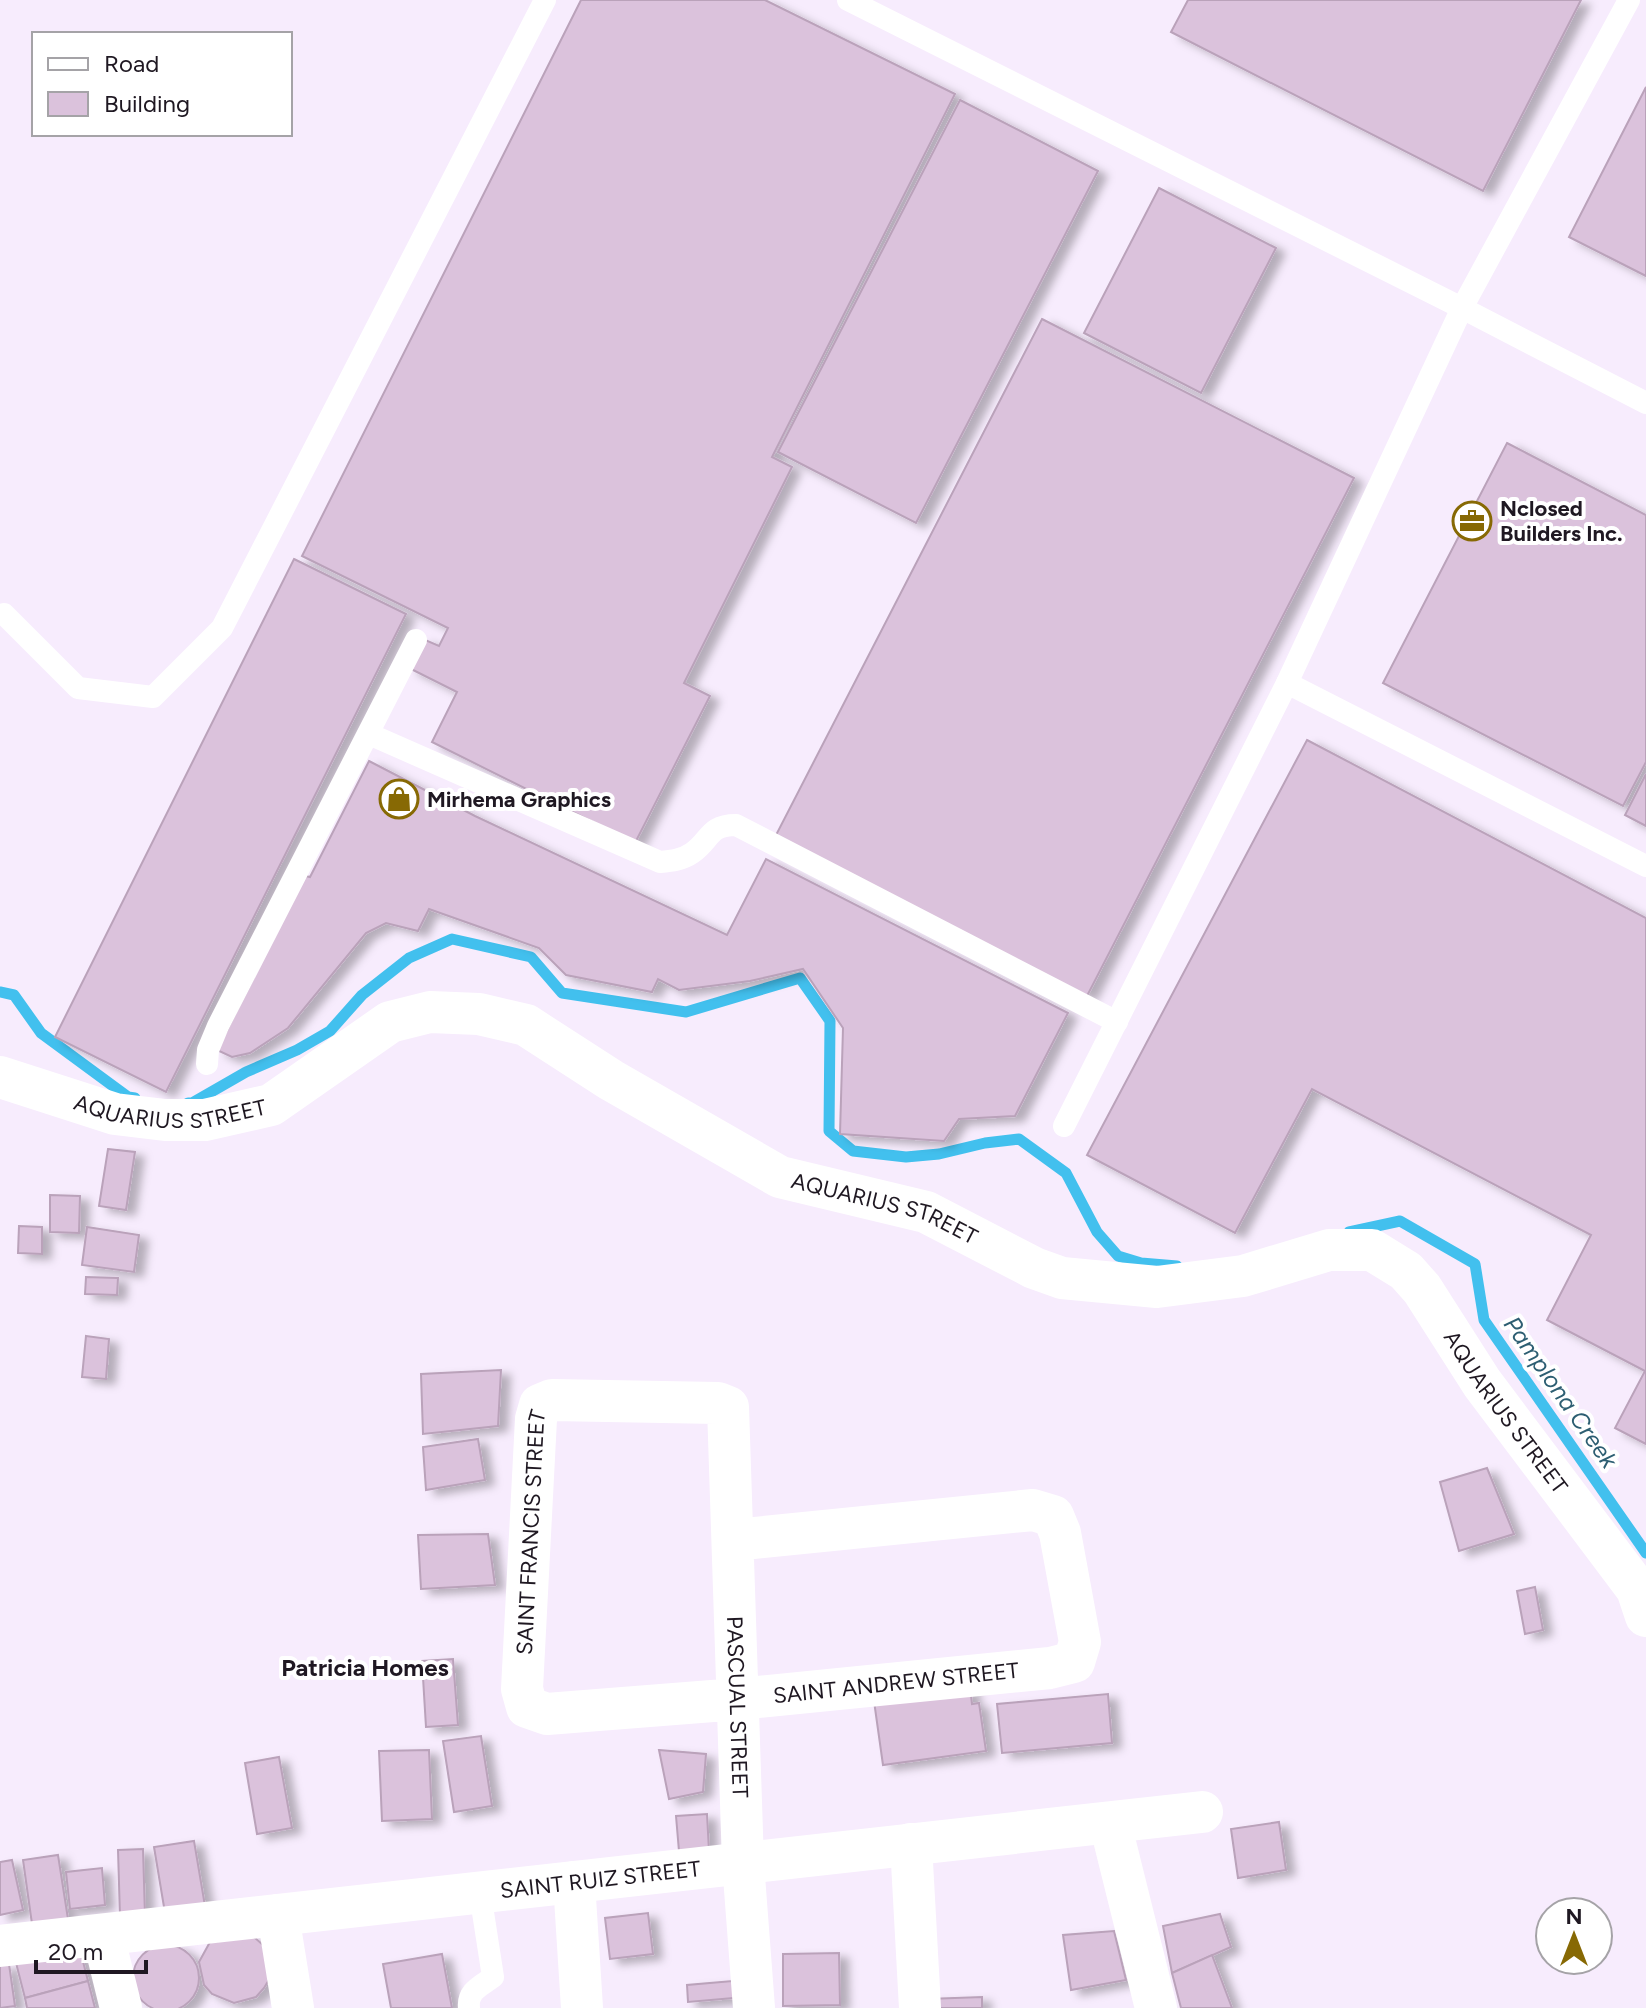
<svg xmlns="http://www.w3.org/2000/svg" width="1646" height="2008" viewBox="0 0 1646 2008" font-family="Figtree,sans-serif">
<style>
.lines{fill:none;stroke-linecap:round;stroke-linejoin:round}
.stream{stroke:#42c0ee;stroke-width:11}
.building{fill:#dbc2dc;stroke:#baa2ba;stroke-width:2;filter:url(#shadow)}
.lane{stroke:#fff;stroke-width:22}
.street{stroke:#fff;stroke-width:42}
.labels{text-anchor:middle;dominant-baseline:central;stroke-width:8;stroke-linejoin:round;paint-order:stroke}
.poi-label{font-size:22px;font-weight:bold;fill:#1f1822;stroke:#fff;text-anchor:start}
.street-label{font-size:22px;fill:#1f1822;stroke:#fff}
.water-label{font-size:24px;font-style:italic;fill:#2d5e72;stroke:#fff}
.neighbourhood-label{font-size:24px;font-weight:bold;fill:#1f1822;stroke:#fff}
</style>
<defs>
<filter id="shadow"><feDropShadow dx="9" dy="5" stdDeviation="4" flood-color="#0004"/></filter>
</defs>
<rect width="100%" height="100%" fill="#f7ecfd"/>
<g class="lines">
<g class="stream">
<polyline points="0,992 14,995 41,1033 128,1097 135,1098"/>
<polyline points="188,1103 192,1103 246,1072 297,1050 330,1031 362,995 409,958 452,939 531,957 562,993 686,1012 800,978 830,1021 829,1131 853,1151 906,1157 939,1154 985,1143 1019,1139 1066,1173 1097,1232 1118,1256 1141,1263 1177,1266"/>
<polyline points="1349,1232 1400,1221 1475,1264 1484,1320 1646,1553"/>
</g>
</g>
<g class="building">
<polygon points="581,0 765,0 955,94 772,457 792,467 684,683 710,696 635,843 432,742 457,692 409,668 423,639 439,646 448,628 302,556"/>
<polygon points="1188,0 1581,0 1483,191 1171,32"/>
<polygon points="1646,87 1646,276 1569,237"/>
<polygon points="960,100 1098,171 916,523 778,452"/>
<polygon points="1159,188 1276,248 1201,393 1084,333"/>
<polygon points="1042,319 1354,478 1087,996 775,837"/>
<polygon points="1507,443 1646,515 1646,762 1623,806 1383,683"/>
<polygon points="294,559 406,614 166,1092 55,1037"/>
<polygon points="1307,740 1646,918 1646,1444 1615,1428 1645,1371 1547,1320 1591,1235 1312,1089 1235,1233 1087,1155"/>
<polygon points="369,761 475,816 727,935 766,859 1068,1013 1015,1116 959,1119 944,1141 840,1134 843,1028 803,969 750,981 679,990 658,979 652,992 566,975 539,948 429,909 418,931 386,923 366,933 288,1028 250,1053 232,1057 217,1050 305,876 310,877"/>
<polygon points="1646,774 1646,826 1625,815"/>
<polygon points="108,1149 135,1152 126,1210 99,1206"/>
<polygon points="50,1195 80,1196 79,1233 50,1232"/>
<polygon points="19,1226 42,1227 42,1254 18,1253"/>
<polygon points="87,1227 139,1235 134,1272 82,1265"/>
<polygon points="86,1277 118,1278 117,1295 85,1294"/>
<polygon points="86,1336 109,1339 106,1379 82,1377"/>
<polygon points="501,1370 498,1426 423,1434 421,1374"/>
<polygon points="478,1439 485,1480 426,1490 423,1447"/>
<polygon points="1487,1468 1514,1534 1459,1551 1440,1482"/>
<polygon points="488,1534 495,1585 421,1589 418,1535"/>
<polygon points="1535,1587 1543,1630 1525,1634 1517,1591"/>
<polygon points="453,1659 458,1725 426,1727 422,1661"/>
<polygon points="970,1687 972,1704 979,1703 986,1751 883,1765 874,1701"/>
<polygon points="1108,1694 1112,1743 1002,1753 997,1704"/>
<polygon points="481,1736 492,1806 454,1812 443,1741"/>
<polygon points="429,1750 432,1819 382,1821 379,1751"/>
<polygon points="659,1750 706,1754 703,1792 669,1799"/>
<polygon points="279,1757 292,1828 257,1834 245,1763"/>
<polygon points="707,1814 709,1851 680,1863 676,1816"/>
<polygon points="1279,1822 1286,1870 1238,1878 1231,1829"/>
<polygon points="194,1841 205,1906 165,1913 154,1847"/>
<polygon points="143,1849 145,1916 120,1917 118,1850"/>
<polygon points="58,1855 68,1919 32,1924 23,1860"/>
<polygon points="12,1860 23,1910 0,1915 0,1862"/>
<polygon points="102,1868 105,1905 70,1909 66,1872"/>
<polygon points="648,1913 653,1954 610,1959 605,1918"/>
<polygon points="1220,1914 1231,1947 1172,1973 1163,1926"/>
<polygon points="1114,1931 1126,1980 1071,1990 1063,1935"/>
<polygon points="254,1937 263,1945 270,1978 264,1988 256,1997 234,2003 212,1994 204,1985 199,1962 210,1942"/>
<polygon points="78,1942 88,1981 25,1998 15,1959"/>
<circle cx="166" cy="1978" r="33"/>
<polygon points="839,1953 840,2005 783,2006 783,1954"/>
<polygon points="442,1954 452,2008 391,2008 383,1964"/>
<polygon points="1212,1955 1232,2008 1181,2008 1172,1973"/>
<polygon points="9,1964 15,2006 0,2008 0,1965"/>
<polygon points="744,1980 745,1997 688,2002 687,1985"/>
<polygon points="88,1981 95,2008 27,2008 25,1998"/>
<polygon points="982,1997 982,2008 928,2008 927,1999"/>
</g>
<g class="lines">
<g class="lane">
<polyline points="848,0 1462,308 1646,403"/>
<polyline points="4,614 78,688 153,697 222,628 545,0"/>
<polyline points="1287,683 1646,866"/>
<path d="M369 734 660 862C671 861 682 860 692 853 711 840 708 825 736 825L1117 1022"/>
<polyline points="207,1064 208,1050 218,1026 416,640"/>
<polyline points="1064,1126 1287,683 1462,308 1629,0"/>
<path d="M469 2008C467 1991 481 1986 493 1977L480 1893"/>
</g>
<g class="street">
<path id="s1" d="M0 1077 115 1114 165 1120H205L271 1105 390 1022 430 1012 479 1014 526 1025 611 1080 780 1177 926 1212 1034 1268 1062 1278 1157 1287 1243 1276 1329 1250H1372L1406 1271 1422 1289 1482 1383 1637 1589 1646 1616"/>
<path id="s2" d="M734 1540 1033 1510 1053 1516 1060 1533 1080 1642 1074 1662 1050 1668 738 1699 547 1714 527 1707 522 1689 536 1419 540 1405 552 1400 718 1403 728 1407 743 1863 754 2008"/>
<polyline points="1110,1823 1156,2008"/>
<polyline points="911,1844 920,2008"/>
<polyline points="574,1882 582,2008"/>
<polyline points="278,1915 293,2008"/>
<polyline points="103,1935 121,2008"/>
<path id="s3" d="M0 1946 1202 1812"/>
</g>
</g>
<defs>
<g id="office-ring" transform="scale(2)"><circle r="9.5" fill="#fff" stroke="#876904" stroke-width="1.5"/><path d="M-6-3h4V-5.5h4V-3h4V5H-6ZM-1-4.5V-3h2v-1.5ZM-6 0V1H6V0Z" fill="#876904"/></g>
<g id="shop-ring" transform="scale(2)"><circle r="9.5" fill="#fff" stroke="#876904" stroke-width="1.5"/><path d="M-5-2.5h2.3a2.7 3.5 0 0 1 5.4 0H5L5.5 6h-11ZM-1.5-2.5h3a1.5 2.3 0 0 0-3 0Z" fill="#876904"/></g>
</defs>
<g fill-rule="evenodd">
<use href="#office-ring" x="1472" y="521"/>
<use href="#shop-ring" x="399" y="799"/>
</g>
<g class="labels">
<g class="poi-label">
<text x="1500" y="508">Nclosed<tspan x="1500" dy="25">Builders Inc.</tspan></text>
<text x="427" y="799">Mirhema Graphics</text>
</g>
<g class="street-label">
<text stroke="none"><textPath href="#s1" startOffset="176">AQUARIUS STREET</textPath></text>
<text stroke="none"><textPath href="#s1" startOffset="968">AQUARIUS STREET</textPath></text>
<text stroke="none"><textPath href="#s1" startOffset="1688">AQUARIUS STREET</textPath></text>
<text stroke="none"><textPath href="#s2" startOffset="1198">SAINT FRANCIS STREET</textPath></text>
<text transform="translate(896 1683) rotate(-6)">SAINT ANDREW STREET</text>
<text stroke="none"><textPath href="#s2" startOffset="1816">PASCUAL STREET</textPath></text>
<text stroke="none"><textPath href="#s3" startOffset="604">SAINT RUIZ STREET</textPath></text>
</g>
<g class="water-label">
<text transform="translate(1561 1392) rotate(55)">Pamplona Creek</text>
</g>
<g class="neighbourhood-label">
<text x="365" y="1667">Patricia Homes</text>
</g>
</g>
<rect x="32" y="32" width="260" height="104" fill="#ffffff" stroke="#a5a3a7" stroke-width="2"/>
<rect x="48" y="58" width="40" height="12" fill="#ffffff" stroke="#a5a3a7" stroke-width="2"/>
<text x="104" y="72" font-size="24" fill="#1f1822">Road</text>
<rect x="48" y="92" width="40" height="24" fill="#dbc2dc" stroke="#a5a3a7" stroke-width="2"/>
<text x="104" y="112" font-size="24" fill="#1f1822">Building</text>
<g transform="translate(1574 1936)"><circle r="38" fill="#ffffff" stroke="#a5a3a7" stroke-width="2"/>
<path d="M0-6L14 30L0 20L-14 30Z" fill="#876904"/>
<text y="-12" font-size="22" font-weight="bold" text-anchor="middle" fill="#1f1822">N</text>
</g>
<path d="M36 1960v12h110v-12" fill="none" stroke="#1f1822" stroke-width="4"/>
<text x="48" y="1960" font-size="24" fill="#1f1822" stroke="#ffffff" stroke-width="6" paint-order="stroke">20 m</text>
</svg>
